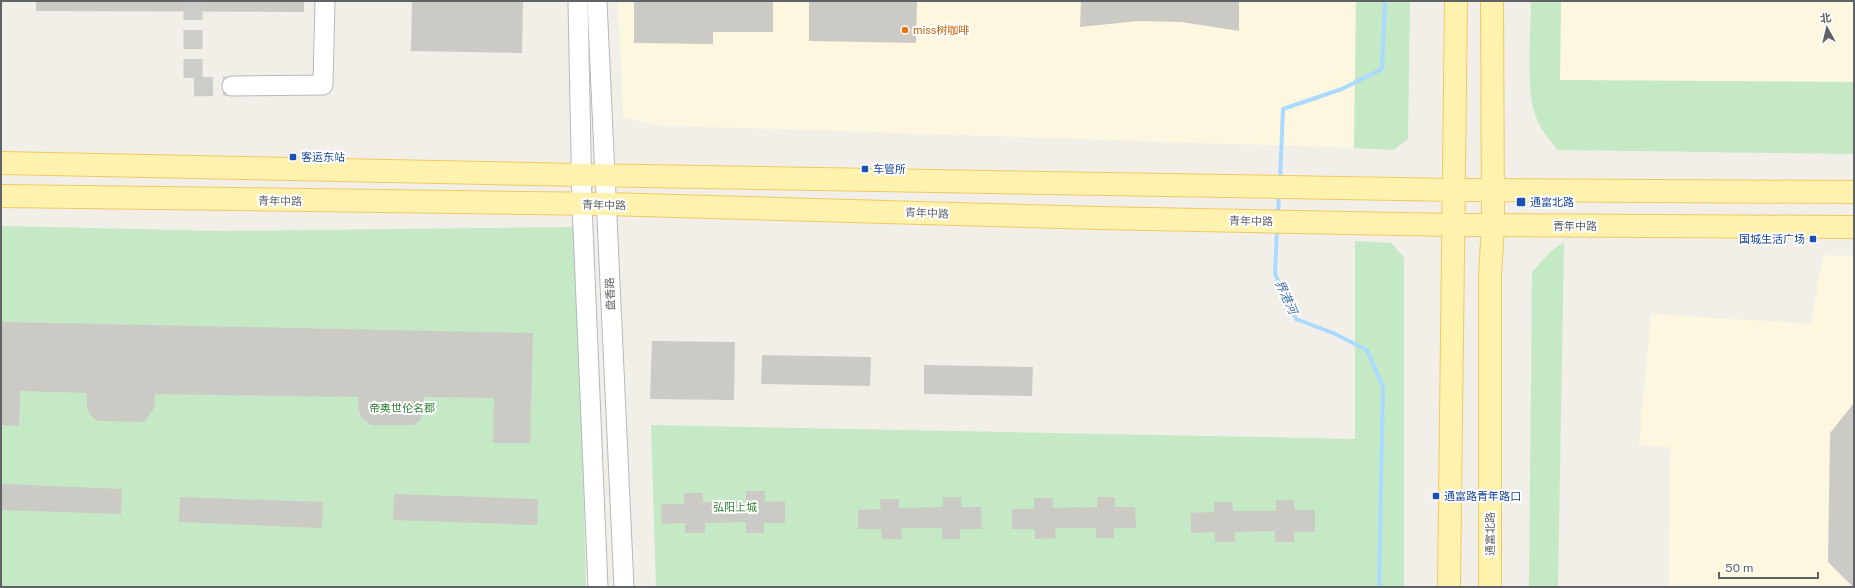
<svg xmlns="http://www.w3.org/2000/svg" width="1855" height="588" viewBox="0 0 1855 588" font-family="'Public Sans','Noto Sans SC',sans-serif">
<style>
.commercial{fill:#fef7e0}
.green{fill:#c5e8c5}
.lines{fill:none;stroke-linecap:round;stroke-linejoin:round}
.stream{stroke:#aadaff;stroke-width:4}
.building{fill:#cccac5}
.minor-tunnel{stroke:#ccccc8;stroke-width:19;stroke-dasharray:19 10;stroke-linecap:butt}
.minor-casing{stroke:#b5b8bc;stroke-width:21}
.major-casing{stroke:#f2c960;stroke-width:24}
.minor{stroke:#fff;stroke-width:19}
.major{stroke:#fff2af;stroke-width:22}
.food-dot{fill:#e8710a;stroke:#fff;stroke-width:1.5}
.transit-dot{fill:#1a4fb4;stroke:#fff;stroke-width:1.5}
.labels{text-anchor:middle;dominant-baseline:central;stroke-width:4;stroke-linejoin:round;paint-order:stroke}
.food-label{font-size:11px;fill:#c56008;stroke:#fff;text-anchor:start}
.transit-label{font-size:11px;fill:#164399;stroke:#fff;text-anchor:start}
.street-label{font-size:11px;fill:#5f6368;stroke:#fff}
.park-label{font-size:11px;fill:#348238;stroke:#fff}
.water-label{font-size:12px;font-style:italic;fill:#4174aa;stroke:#fff}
</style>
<rect width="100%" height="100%" fill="#f1efe8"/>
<g class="commercial">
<polygon points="618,1 1356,1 1354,148 652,125 623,117"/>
<polygon points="1561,1 1854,1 1854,82 1560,80"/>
<polygon points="1823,255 1854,256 1854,587 1669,587 1670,447 1639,445 1651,314 1811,324"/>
</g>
<g class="green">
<polygon points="1356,1 1410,1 1408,139 1394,150 1354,148"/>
<path d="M1531 1H1561L1560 80 1854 82V154L1558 150C1550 141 1540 129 1536 117 1525 88 1531 33 1531 1Z"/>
<polygon points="1,226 221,231 577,227 586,587 1,587"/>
<polygon points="1355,241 1391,243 1404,257 1404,587 656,587 651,425 1355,439"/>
<polygon points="1564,242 1558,587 1529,587 1532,272 1550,252"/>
</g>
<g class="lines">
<g class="stream">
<polyline points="1280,181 1283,109 1342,89 1382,69 1385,1"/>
<polyline points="1278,215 1279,194"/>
<polyline points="1277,228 1275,274 1296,319 1333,333 1367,350 1383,387 1379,587"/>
</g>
</g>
<g class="building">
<polygon points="36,1 304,1 304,12 36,11"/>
<polygon points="412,1 523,1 522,53 411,51"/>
<polygon points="634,1 773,1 773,32 713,32 713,44 634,43"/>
<polygon points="809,1 917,1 916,43 809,41"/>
<polygon points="1081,1 1239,1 1239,31 1181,22 1138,21 1080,27"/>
<polygon points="1,322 533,333 530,443 493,443 494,398 424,397 421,419 414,425 371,425 361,417 358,407 359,397 155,394 154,408 144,422 98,421 91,416 87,408 87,393 20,391 19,426 1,425"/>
<polygon points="652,341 735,342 734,400 650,399"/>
<polygon points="762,355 871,357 870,386 761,384"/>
<polygon points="924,365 1033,367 1032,396 924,394"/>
<polygon points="1854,403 1854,587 1853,587 1828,562 1830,433"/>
<polygon points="1,484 122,489 121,514 1,510"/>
<polygon points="746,491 765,491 765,502 785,501 785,523 764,523 764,533 746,533 746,522 705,523 705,533 685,533 685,523 662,524 661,504 684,504 684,493 703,493 703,502 746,502"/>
<polygon points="394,494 538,499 537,525 393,520"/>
<polygon points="180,497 323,502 322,528 179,522"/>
<polygon points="943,497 961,497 961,507 981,507 982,529 960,529 960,539 942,539 942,528 901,528 902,539 882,539 881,529 858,529 858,510 881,509 880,499 899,499 899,508 943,507"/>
<polygon points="1097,497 1115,497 1115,507 1135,507 1136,528 1114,528 1114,538 1096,538 1096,528 1055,528 1056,538 1035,539 1035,529 1012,529 1012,509 1034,509 1034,498 1053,498 1053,508 1097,507"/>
<polygon points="1276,500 1294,500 1295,510 1315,510 1315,532 1294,532 1294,542 1275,542 1275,531 1235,532 1235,542 1215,542 1215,532 1191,533 1191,513 1214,512 1214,502 1232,502 1233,511 1276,511"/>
</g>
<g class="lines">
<polyline class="minor-tunnel" points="193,1 193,87 232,86"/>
<g class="minor-casing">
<g id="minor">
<polyline points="578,1 582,204 598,587"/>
<polyline points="597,1 624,587"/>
<polyline points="232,86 323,85 325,1"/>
</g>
</g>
<g class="major-casing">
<g id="major">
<polyline points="1,163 583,175 1454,190 1854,192"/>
<polyline points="1,196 606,204 1099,218 1453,225 1854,227"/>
<polyline points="1449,587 1456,1"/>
<polyline points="1490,587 1490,275 1493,226 1492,1"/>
</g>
</g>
<use href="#minor" class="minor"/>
<use href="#major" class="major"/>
</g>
<circle class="food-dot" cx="905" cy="30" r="4"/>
<g class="transit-dot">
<rect x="289" y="153" width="8" height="8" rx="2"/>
<rect x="861" y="165" width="8" height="8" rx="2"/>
<rect x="1516" y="197" width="10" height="10" rx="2"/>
<rect x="1809" y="235" width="8" height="8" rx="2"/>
<rect x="1432" y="492" width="8" height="8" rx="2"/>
</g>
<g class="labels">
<g class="food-label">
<text x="913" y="30">miss树咖啡</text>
</g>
<g class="transit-label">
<text x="301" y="157">客运东站</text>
<text x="873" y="169">车管所</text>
<text x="1530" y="202">通富北路</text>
<text x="1805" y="239" text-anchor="end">国城生活广场</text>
<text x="1444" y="496">通富路青年路口</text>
</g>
<g class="street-label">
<text transform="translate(280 201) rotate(1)">青年中路</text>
<text transform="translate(604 205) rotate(1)">青年中路</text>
<text transform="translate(927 213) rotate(2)">青年中路</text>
<text transform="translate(1251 221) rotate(1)">青年中路</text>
<text x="1575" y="226">青年中路</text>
<text transform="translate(610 294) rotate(-93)">盘香路</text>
<text transform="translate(1490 534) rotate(-90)">通富北路</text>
</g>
<g class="park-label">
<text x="402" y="408">帝奥世伦名郡</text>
<text x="735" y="507">弘阳上城</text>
</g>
<g class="water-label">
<text transform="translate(1286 297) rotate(65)">界港河</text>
</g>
</g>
<rect width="1855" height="588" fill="none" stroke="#5f6368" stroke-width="4"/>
<g transform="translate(1827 28) rotate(352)" stroke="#ffffff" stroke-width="3" paint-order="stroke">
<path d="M0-3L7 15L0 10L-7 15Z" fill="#5f6368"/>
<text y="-6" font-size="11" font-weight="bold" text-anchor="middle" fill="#5f6368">北</text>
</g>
<path d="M1719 572v6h99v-6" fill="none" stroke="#5f6368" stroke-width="2"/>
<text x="1725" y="572" font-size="12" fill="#5f6368" stroke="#ffffff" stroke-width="3" paint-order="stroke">50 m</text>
</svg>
